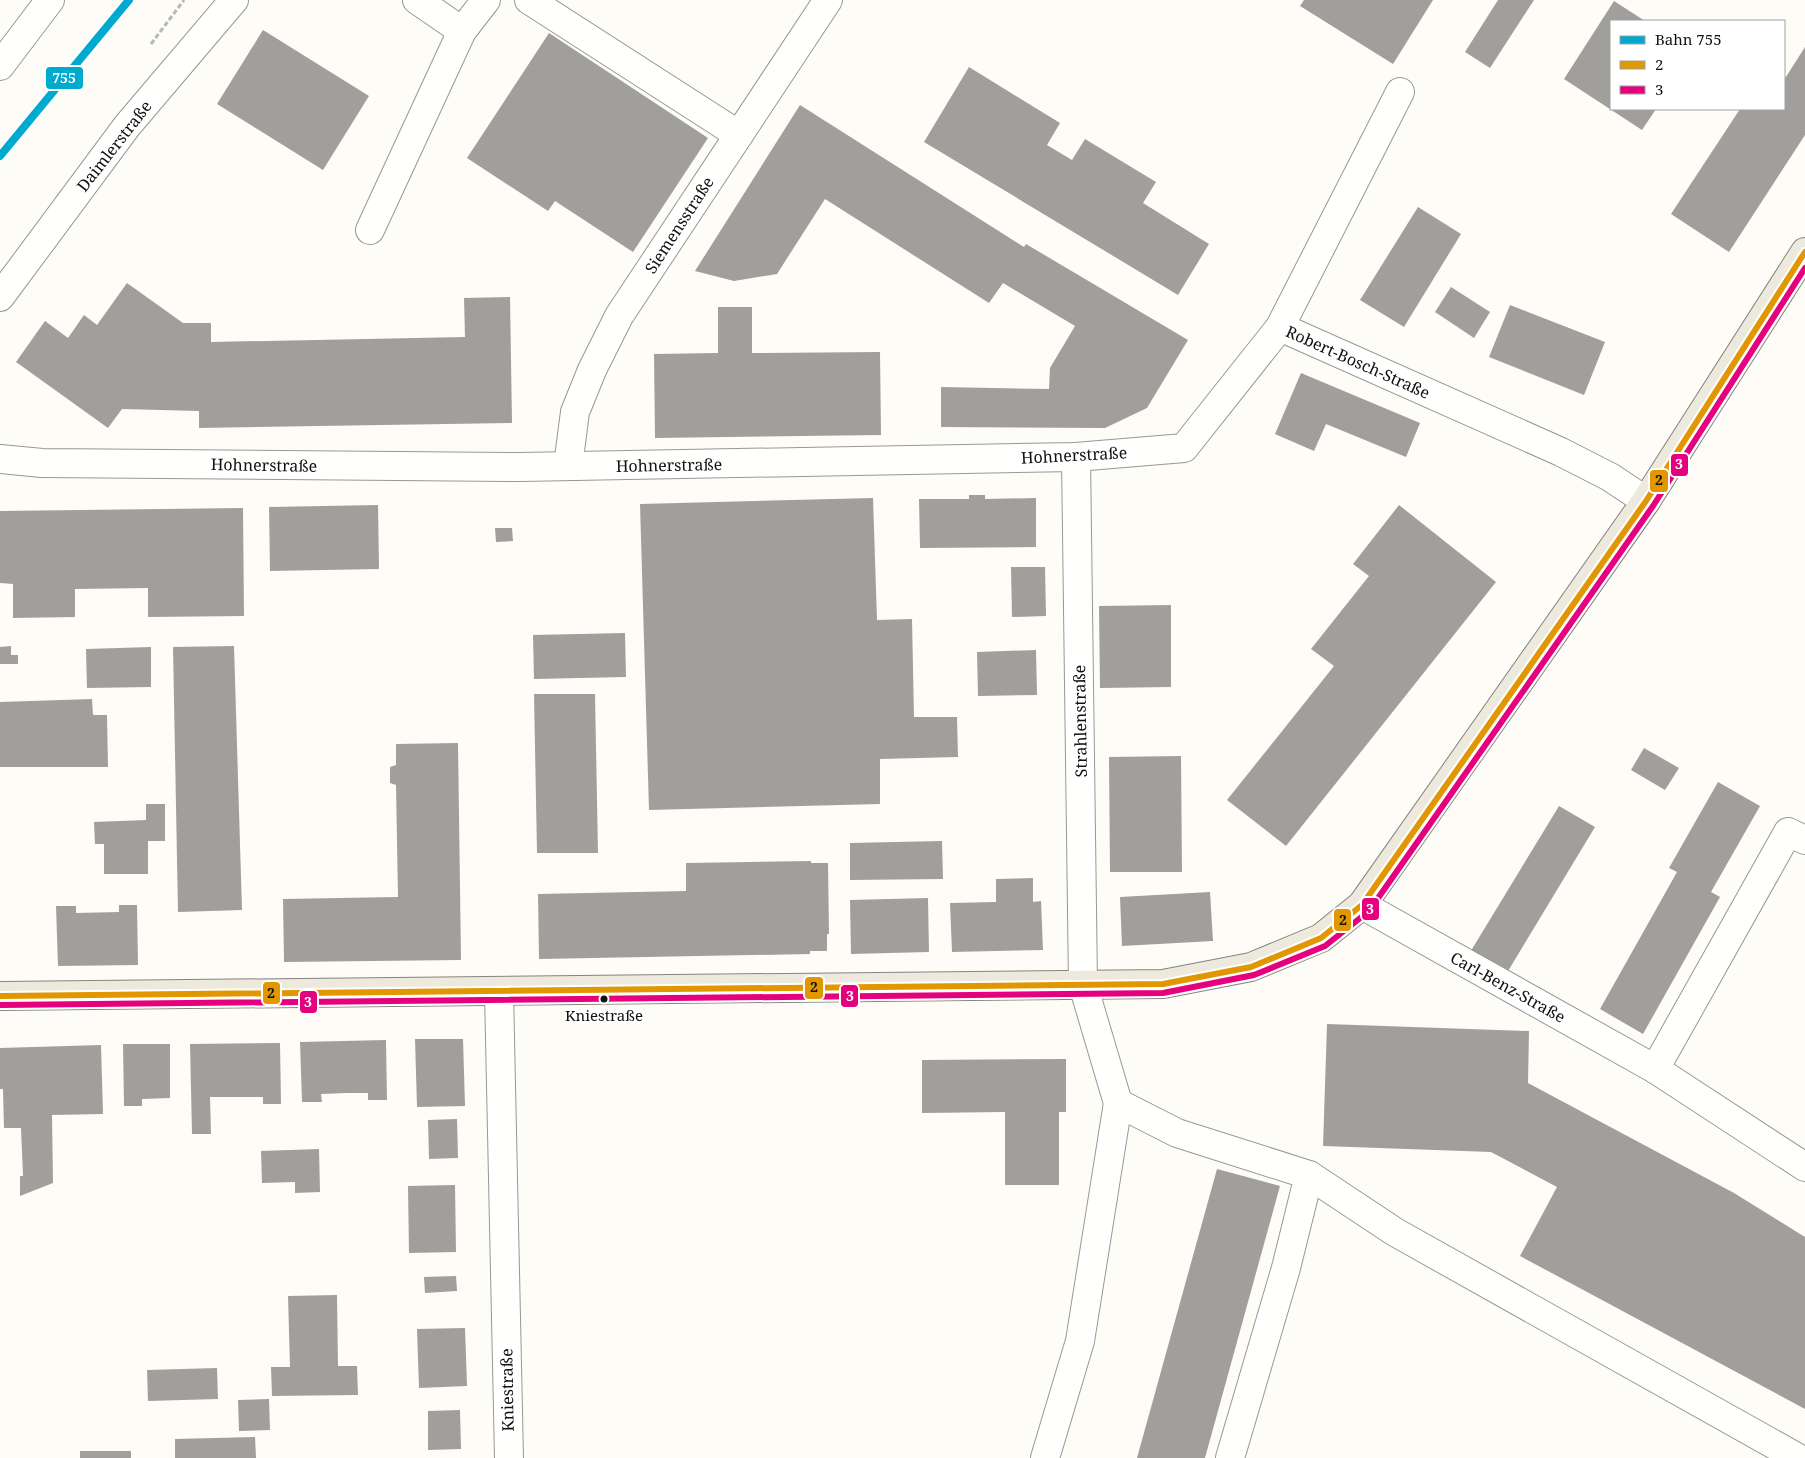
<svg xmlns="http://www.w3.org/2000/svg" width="1805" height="1458" viewBox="0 0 1805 1458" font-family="'Noto Serif',serif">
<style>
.building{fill:#a19f9c}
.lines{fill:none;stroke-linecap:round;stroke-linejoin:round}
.minor-casing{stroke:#979795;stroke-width:30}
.major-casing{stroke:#858482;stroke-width:30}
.path{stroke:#b9b9b8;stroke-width:3;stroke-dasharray:5 2.5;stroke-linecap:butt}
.minor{stroke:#fffffe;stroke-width:28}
.major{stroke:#ede9dc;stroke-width:28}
.bus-1-casing{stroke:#fff;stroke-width:10}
.bus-2-casing{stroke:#fff;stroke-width:10}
.bus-1{stroke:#e09702;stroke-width:6}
.bus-2{stroke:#e5007d;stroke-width:6}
.rail-1-casing{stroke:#fff;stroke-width:11}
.rail-1{stroke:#00a9ce;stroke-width:8}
.bus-dot{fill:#111;stroke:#fff;stroke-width:2}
.labels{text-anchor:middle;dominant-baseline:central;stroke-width:5;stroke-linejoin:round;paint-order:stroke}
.bus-label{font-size:15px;fill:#111;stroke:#fff}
.street-label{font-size:16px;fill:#111;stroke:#fff}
.line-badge{stroke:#fff;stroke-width:2}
.badge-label{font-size:14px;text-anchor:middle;font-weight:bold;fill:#fff}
.pale-badge-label{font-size:14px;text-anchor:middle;font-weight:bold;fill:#111}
</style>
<rect width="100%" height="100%" fill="#fdfcf7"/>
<g class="building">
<polygon points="1304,0 1433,0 1393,64 1300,6"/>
<polygon points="1498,0 1534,0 1490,68 1465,52"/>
<polygon points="1614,1 1645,21 1611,21 1611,109 1656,109 1642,130 1564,79"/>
<polygon points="263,30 369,96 323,170 217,104"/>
<polygon points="549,33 708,138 633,252 555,201 548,211 467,158"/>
<polygon points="1805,47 1805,135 1729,252 1671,214 1740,109 1784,109 1784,80"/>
<polygon points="969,67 1060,123 1047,145 1072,160 1085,139 1156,182 1143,203 1209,244 1178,295 924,142"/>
<polygon points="800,105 1024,247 1026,244 1188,340 1147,408 1105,428 941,427 941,387 1049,389 1050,368 1075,326 1003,283 989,303 825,199 777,274 734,281 695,271"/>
<polygon points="1418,207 1461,234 1404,327 1360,300"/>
<polygon points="127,283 183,323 211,323 211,342 465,337 464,298 510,297 512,423 199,428 199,411 122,409 108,428 16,362 45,321 68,338 84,315 97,325"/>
<polygon points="1451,287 1490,312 1474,338 1435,312"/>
<polygon points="1510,305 1605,342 1584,395 1489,357"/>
<polygon points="718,307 752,307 752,353 880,352 881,435 655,438 654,354 718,353"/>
<polygon points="1301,373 1420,423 1406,457 1326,424 1314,451 1275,434"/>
<polygon points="969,495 985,495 985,499 1036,498 1036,547 920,548 919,499 969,499"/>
<polygon points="873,498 877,620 912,619 914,717 957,717 958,757 880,759 880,804 649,810 640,504"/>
<polygon points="378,505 379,569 270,571 269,507"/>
<polygon points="1399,505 1496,582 1286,846 1227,800 1334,666 1311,649 1369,576 1353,564"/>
<polygon points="243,508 244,616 148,617 148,588 75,589 75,617 13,618 13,584 0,583 0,511"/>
<polygon points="495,528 512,528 513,541 496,542"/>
<polygon points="1011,567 1045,567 1046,616 1012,617"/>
<polygon points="1171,605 1171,687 1100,688 1099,606"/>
<polygon points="625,633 626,677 534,679 533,635"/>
<polygon points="11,646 11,655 18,655 18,664 0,664 0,647"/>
<polygon points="234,646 242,910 178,912 173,647"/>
<polygon points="151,647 151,687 87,688 86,649"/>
<polygon points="1036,650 1037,695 978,696 977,652"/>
<polygon points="534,694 595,694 598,853 537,853"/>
<polygon points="92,699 93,715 107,715 108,767 0,767 0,702"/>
<polygon points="458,743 461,960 284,962 283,899 398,897 396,785 390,783 390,767 396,765 396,744"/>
<polygon points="1644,748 1679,768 1665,790 1631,770"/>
<polygon points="1181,756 1182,872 1110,872 1109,757"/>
<polygon points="1718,782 1760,806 1711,892 1720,897 1643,1034 1600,1009 1677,872 1669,868"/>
<polygon points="146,804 165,804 165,841 148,841 148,874 104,874 104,844 95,844 94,822 146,820"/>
<polygon points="1559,806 1595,827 1505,976 1469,954"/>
<polygon points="942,841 943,879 850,880 850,843"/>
<polygon points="811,861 811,863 828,863 829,934 827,934 827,951 810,951 810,954 539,959 538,894 686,891 686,863"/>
<polygon points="1033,878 1033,902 1041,901 1043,950 952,952 950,903 996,902 996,879"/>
<polygon points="1210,892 1213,941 1122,946 1120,897"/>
<polygon points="928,898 929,952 851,954 850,900"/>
<polygon points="119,905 137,905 138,965 58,966 56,906 76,906 76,913 119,912"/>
<polygon points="1327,1024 1529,1031 1528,1083 1734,1193 1805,1237 1805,1409 1520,1256 1557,1187 1491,1152 1323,1146"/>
<polygon points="415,1039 463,1039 465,1106 417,1107"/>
<polygon points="386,1040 387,1100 368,1100 368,1093 347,1093 321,1094 322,1102 302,1102 300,1042"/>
<polygon points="280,1043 281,1104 263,1104 263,1097 210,1097 211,1134 192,1134 190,1044"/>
<polygon points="123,1044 170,1044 170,1098 142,1099 142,1106 124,1106"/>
<polygon points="101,1045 103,1114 52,1115 53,1183 20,1196 20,1176 23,1176 21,1128 4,1128 3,1089 0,1089 0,1048"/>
<polygon points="1066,1059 1066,1112 1059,1112 1059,1185 1005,1185 1005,1112 922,1113 922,1060"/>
<polygon points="457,1119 458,1158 429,1159 428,1120"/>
<polygon points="319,1149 320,1192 295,1193 295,1182 262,1183 261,1151"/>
<polygon points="1217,1169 1280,1186 1205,1458 1137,1458"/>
<polygon points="455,1185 456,1252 409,1253 408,1186"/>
<polygon points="456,1276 457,1291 425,1293 424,1277"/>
<polygon points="337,1295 338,1366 357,1366 358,1395 272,1396 271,1367 290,1367 288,1296"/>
<polygon points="465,1328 467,1386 419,1388 417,1329"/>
<polygon points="217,1368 218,1399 148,1401 147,1370"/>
<polygon points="269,1399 270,1430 239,1431 238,1400"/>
<polygon points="460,1410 461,1449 428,1450 428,1411"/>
<polygon points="255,1437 256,1458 175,1458 175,1439"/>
<rect x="80" y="1451" width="51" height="7"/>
</g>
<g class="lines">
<g class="minor-casing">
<g id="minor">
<polyline points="529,0 739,135"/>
<polyline points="462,31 486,0"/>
<polyline points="0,66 50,0"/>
<polyline points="1400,92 1280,327 1561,452 1610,477 1646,501"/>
<polyline points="370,230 462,31 417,0"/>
<polyline points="0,297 127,126 234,0"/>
<polyline points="1076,457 1083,985 1118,1103 1177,1133 1309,1175 1395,1232 1798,1458"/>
<polyline points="0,459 42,463 520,467 1076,457 1184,448 1280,327"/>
<polyline points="568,466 575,412 592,370 619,316 828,0"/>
<polyline points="1362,905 1655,1069 1805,1167"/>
<polyline points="499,992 509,1458"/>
<polyline points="1655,1069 1788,832 1805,840"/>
<polyline points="1045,1458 1080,1341 1118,1103"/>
<polyline points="1230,1458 1286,1268 1309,1175"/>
</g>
</g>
<g class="major-casing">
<polyline id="major" points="0,996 1163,984 1251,967 1321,938 1362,905 1646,501 1805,252"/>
</g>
<polyline class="path" points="151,44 184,0"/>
<use href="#minor" class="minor"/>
<use href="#major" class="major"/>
<g class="bus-1-casing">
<polyline id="bus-1" points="0,996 1163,984 1251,967 1321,938 1362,905 1646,501 1805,252"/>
</g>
<g class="bus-2-casing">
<polyline id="bus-2" points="0,1005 1163,993 1254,975 1325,946 1369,911 1653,506 1805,268"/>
</g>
<use href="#bus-1" class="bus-1"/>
<use href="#bus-2" class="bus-2"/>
<g class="rail-1-casing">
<polyline id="rail-1" points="0,156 129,0"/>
</g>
<use href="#rail-1" class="rail-1"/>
</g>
<circle class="bus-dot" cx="604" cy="999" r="4.5"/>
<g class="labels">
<g class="bus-label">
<text x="604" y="1015">Kniestraße</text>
</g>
<g class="street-label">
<text transform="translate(114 146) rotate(-52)">Daimlerstraße</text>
<text transform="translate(679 225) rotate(-57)">Siemensstraße</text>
<text transform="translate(1358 362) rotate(24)">Robert-Bosch-Straße</text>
<text transform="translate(1074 455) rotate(-3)">Hohnerstraße</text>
<text transform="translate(264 465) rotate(1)">Hohnerstraße</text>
<text transform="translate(669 465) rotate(-1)">Hohnerstraße</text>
<text transform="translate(1080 721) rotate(-91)">Strahlenstraße</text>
<text transform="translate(1508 987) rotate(29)">Carl-Benz-Straße</text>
<text transform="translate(507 1390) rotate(-91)">Kniestraße</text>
</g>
</g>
<g class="line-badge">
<rect x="45" y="66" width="39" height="24" rx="5" fill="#00a9ce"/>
<rect x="1670" y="453" width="19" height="24" rx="5" fill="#e5007d"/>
<rect x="1649" y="469" width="20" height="24" rx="5" fill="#e09702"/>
<rect x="1361" y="897" width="19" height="24" rx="5" fill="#e5007d"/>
<rect x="1333" y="908" width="19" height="24" rx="5" fill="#e09702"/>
<rect x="804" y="976" width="20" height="24" rx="5" fill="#e09702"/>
<rect x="262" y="981" width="19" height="24" rx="5" fill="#e09702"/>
<rect x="840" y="984" width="19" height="24" rx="5" fill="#e5007d"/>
<rect x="299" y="990" width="19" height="24" rx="5" fill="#e5007d"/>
</g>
<g class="badge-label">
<text x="64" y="83">755</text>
<text x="1679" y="469">3</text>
<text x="1370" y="914">3</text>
<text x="850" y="1001">3</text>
<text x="308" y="1007">3</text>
</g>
<g class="pale-badge-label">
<text x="1659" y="485">2</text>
<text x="1343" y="925">2</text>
<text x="814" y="992">2</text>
<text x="271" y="998">2</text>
</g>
<rect x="1610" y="20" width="175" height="90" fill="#ffffff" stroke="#a0a0a0"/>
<rect x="1620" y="36" width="25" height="8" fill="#00a9ce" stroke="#a0a0a0"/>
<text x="1655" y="45" font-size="15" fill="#111111">Bahn 755</text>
<rect x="1620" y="61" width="25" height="8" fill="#e09702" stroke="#a0a0a0"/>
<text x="1655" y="70" font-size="15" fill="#111111">2</text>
<rect x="1620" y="86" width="25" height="8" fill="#e5007d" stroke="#a0a0a0"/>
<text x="1655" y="95" font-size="15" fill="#111111">3</text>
</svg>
